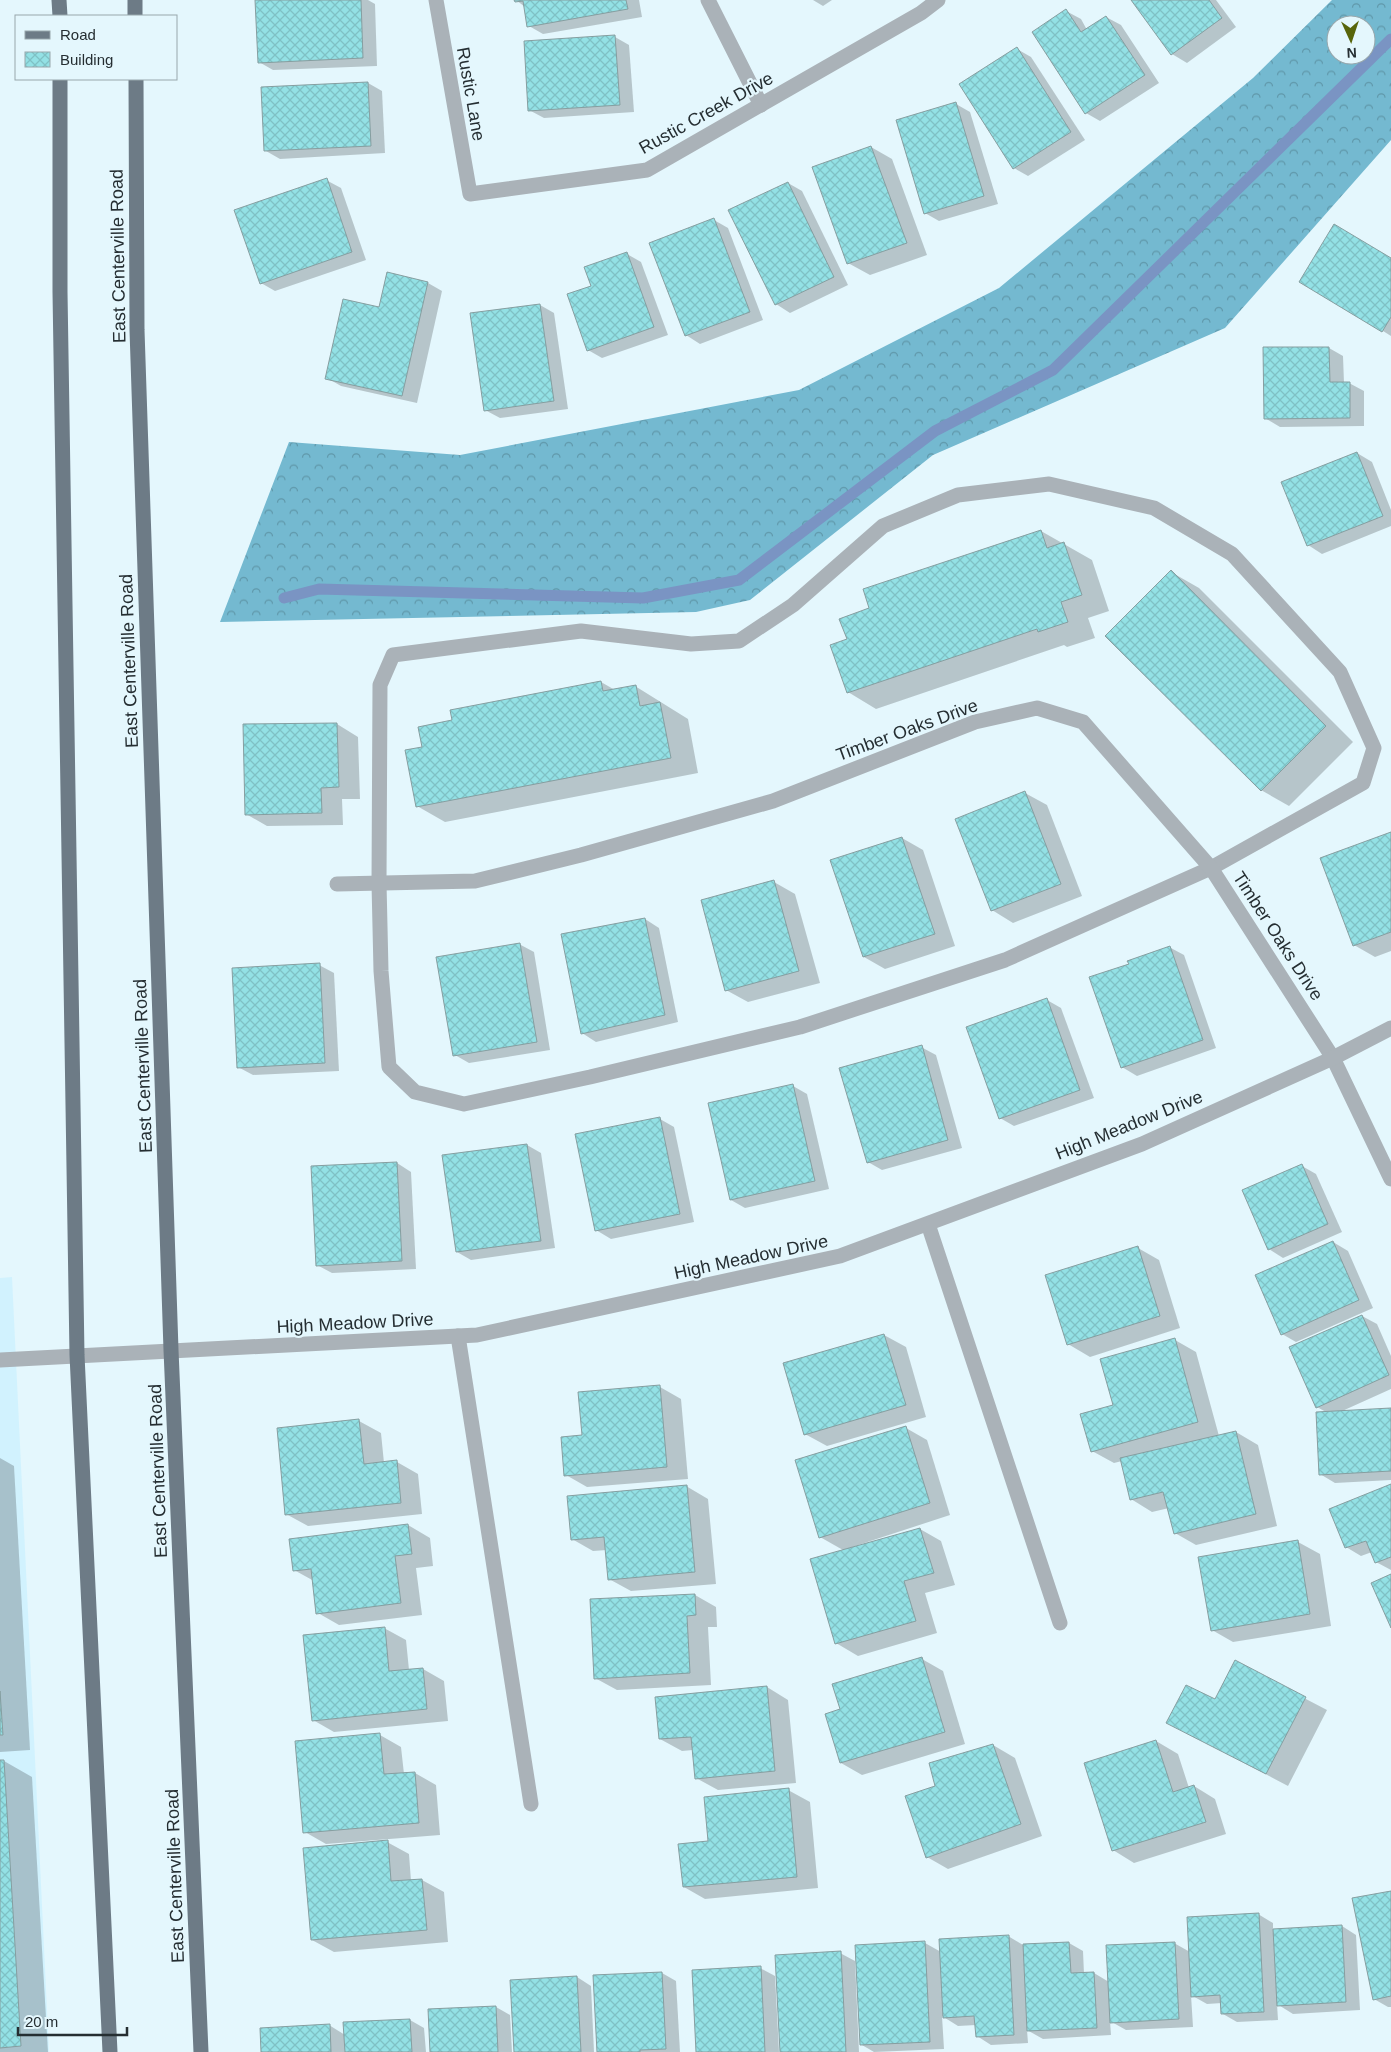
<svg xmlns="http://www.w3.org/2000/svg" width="1391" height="2052" viewBox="0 0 1391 2052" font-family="Arial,sans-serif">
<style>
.built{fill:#d1f2fe}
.forest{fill:url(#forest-crowns);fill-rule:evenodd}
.shadow{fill:#0003}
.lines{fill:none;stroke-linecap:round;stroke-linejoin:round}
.stream{stroke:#7a94c3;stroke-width:11}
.building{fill:url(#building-cross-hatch);stroke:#869ea0}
.minor{stroke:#aab2b8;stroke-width:15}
.major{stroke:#6d7b86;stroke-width:15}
.labels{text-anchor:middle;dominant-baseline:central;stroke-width:4.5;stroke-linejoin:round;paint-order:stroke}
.street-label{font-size:18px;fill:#252e32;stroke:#e4f7fd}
</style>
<defs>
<pattern id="forest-crowns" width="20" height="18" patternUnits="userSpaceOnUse" patternTransform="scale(1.25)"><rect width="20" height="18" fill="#74b9d0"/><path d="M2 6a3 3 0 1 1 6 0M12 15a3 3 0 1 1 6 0" fill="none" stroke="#5f97a9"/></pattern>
<pattern id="building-cross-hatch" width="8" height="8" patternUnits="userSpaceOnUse" patternTransform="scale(1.25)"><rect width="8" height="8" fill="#93e1e5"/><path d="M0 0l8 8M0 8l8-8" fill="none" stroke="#7fc1c5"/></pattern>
</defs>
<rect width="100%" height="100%" fill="#e4f7fd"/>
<polygon class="built" points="12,1277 49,2052 0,2052 0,1278"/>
<path class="forest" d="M1332 0H1391V140L1225 328 933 455 750 600 696 612 220 622 289 442 460 455 799 390 999 288 1253 78ZM1336 25H1366V55H1336Z"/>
<g class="shadow">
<polygon points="257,0 368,0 375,4 377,66 273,70 259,62"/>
<polygon points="516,0 639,0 642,17 543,34 529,26 525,7"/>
<polygon points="813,0 832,0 823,6"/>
<polygon points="1132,0 1216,0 1236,27 1187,63 1172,54"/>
<polygon points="1066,11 1081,19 1087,30 1106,17 1121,25 1159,83 1100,121 1086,113"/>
<polygon points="615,37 629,45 634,112 544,118 529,110"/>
<polygon points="1017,49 1031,57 1085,140 1028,176 1014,168"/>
<polygon points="368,83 382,91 385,153 280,159 266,151"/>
<polygon points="956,104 970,112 998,204 939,221 925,213"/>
<polygon points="871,147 892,159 927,255 870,275 848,263"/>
<polygon points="326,180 341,188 366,260 275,291 261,283"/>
<polygon points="788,183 802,191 848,285 790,313 776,304"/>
<polygon points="714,220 728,228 763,320 700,344 686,335"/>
<polygon points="627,254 641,262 668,335 602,358 588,350 592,287"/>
<polygon points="1391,259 1391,336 1383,331"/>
<polygon points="428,283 442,291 417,403 341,386 327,378 380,308"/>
<polygon points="540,305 554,313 568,409 500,418 485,410 472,314"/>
<polygon points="1265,348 1329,348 1343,356 1344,383 1349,383 1364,391 1364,426 1280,427 1265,418"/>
<polygon points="1357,453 1372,462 1391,510 1391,526 1322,554 1308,545"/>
<polygon points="1041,531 1092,560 1109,611 1088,618 1095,638 1067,647 1064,645 876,709 848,692 848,640"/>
<polygon points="1171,572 1199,588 1353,742 1289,806 1261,790"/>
<polygon points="601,682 615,690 635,686 688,719 698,773 445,822 417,806 424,748 453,721"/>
<polygon points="337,724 358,737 360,799 342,799 343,825 267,826 246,814"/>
<polygon points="1025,793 1047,805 1082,896 1013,923 992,910"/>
<polygon points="1391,834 1391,951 1375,957 1354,945"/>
<polygon points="902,838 923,850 955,946 885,969 864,957"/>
<polygon points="774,882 795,894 820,983 748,1002 726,990"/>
<polygon points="645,919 659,928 678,1022 596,1042 582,1033"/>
<polygon points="519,944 534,952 550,1050 469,1063 455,1055"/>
<polygon points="1169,947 1184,955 1216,1048 1137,1076 1122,1067 1130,964"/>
<polygon points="319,965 334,973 339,1071 253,1075 238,1067"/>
<polygon points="1047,1000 1061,1008 1094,1098 1014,1126 1000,1118"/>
<polygon points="921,1047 936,1055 962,1148 882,1170 868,1162"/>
<polygon points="793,1086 807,1094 829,1189 745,1208 731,1200"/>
<polygon points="660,1119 674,1127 694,1222 611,1239 596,1230"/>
<polygon points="527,1145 541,1153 555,1248 471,1260 457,1252"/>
<polygon points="397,1163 411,1172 416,1269 332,1273 317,1265"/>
<polygon points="1302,1166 1316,1174 1342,1232 1283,1258 1269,1249"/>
<polygon points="1333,1242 1348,1251 1373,1308 1296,1342 1282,1334"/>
<polygon points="1138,1248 1159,1260 1180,1328 1090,1357 1068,1344"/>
<polygon points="1362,1316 1377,1324 1391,1356 1391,1389 1340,1412 1391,1409 1391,1480 1335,1483 1320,1474 1326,1412 1317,1407"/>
<polygon points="884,1335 906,1347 926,1417 827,1446 805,1434"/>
<polygon points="1175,1340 1196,1352 1219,1436 1236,1432 1258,1445 1277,1526 1196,1545 1175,1533 1169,1508 1152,1512 1131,1499 1122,1461 1114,1463 1092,1451 1114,1406"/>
<polygon points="660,1387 681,1399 688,1479 587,1487 566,1475 583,1437"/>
<polygon points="359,1421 381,1433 384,1463 397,1462 418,1474 422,1514 308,1526 286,1514"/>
<polygon points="906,1428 927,1440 950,1515 843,1550 820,1537"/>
<polygon points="0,1458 14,1466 30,1750 0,1752"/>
<polygon points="686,1486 708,1499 716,1584 631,1591 609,1579 607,1550 593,1551 572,1539"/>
<polygon points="1391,1486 1391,1570 1376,1562 1372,1552 1361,1556 1346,1547"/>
<polygon points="408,1525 430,1538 433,1566 416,1568 422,1615 339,1625 318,1613 314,1581 294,1570"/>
<polygon points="920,1529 941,1541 955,1585 925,1593 937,1633 858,1656 836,1643"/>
<polygon points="1298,1542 1320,1554 1331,1626 1233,1642 1212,1630"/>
<polygon points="695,1595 716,1607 717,1627 708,1627 711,1685 617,1690 595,1678"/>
<polygon points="384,1628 406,1640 409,1670 423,1669 444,1681 448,1721 334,1732 313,1720"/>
<polygon points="922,1659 943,1671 965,1744 862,1775 841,1763 841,1710"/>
<polygon points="1235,1662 1327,1710 1288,1786 1168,1723 1215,1701"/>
<polygon points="767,1687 788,1700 796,1783 718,1790 696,1778 693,1750 682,1751 660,1739"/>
<polygon points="380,1735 401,1747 404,1774 415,1773 436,1785 440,1835 326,1844 305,1832"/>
<polygon points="1156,1741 1178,1754 1189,1788 1194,1786 1215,1799 1226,1834 1134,1863 1113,1850"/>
<polygon points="993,1745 1015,1758 1042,1836 948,1869 927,1857 936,1787"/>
<polygon points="0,1761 4,1761 32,1777 48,2052 0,2052"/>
<polygon points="788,1790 810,1802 818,1888 705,1899 684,1887 710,1842"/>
<polygon points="387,1842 409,1854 411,1881 422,1880 444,1892 448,1942 334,1952 312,1940"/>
<polygon points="1391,1892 1391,2007 1388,2007 1374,1999"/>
<polygon points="1258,1914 1273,1923 1273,1930 1342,1926 1356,1935 1360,2010 1293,2014 1277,2004 1278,2020 1237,2022 1223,2014 1222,2003 1207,2004 1191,1995 1193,2027 1126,2030 1110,2021 1111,2035 1043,2039 1027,2030 1028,2043 991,2045 977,2036 976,2025 958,2026 942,2016 944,2049 874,2052 862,2045 925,1943 941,1952 1008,1936 1023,1945 1069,1943 1083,1951 1084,1974 1094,1973 1109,1982 1174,1943 1190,1952"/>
<polygon points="840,1953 855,1961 859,2052 781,2052"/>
<polygon points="760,1968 775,1976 779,2052 698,2052"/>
<polygon points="662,1973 676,1981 680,2052 598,2052"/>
<polygon points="577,1977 591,1986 594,2052 515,2052"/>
<polygon points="496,2007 510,2015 512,2052 431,2052"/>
<polygon points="410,2020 424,2028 426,2052 262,2052 329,2025 345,2035"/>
</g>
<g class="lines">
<polyline class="stream" points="284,598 319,589 643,598 739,580 935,431 1053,370 1391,39"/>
</g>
<g class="building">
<polygon points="255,0 361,0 363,58 258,63"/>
<polygon points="514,0 626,0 628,9 527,27 523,1 515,2"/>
<polygon points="1131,0 1209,0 1222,18 1171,55"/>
<polygon points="1066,9 1081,32 1106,16 1145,75 1085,114 1032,32"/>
<polygon points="615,35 620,105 528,111 524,41"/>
<polygon points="1017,47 1071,132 1013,169 959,84"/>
<polygon points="368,82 371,146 264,151 261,87"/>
<polygon points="956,102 984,196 924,214 896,120"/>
<polygon points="871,146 907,243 847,264 812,167"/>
<polygon points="327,178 352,252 260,284 234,210"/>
<polygon points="788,182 834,277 775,305 728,210"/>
<polygon points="714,218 750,312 685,336 649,243"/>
<polygon points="1334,224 1391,258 1391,317 1382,332 1299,282"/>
<polygon points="627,252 654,327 587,351 567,294 591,286 584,267"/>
<polygon points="387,272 428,282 402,396 325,379 343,299 379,307"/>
<polygon points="540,304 554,401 484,411 470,313"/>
<polygon points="1263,347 1329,347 1330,382 1350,382 1350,418 1264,419"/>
<polygon points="1357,452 1383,516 1307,546 1281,482"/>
<polygon points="1041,530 1047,548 1064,542 1082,595 1061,602 1068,622 1038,632 1037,629 847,693 830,645 847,639 839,619 869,608 863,589"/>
<polygon points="1171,570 1326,726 1261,791 1105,636"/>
<polygon points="601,681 603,691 636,685 640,706 660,702 671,758 416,807 405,750 422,747 418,727 452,720 450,710"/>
<polygon points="337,723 339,787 321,788 322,813 245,815 243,724"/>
<polygon points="1025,791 1061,884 991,911 955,819"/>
<polygon points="1391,832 1391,932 1353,946 1320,858"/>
<polygon points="902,837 935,934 863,957 830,860"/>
<polygon points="774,880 799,971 725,991 701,900"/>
<polygon points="645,918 665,1015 581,1034 561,934"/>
<polygon points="520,943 537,1042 453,1056 436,957"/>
<polygon points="1170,946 1203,1040 1121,1068 1089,977 1129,964 1127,961"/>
<polygon points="320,963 325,1063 237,1068 232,968"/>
<polygon points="1047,998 1080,1090 999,1119 966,1027"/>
<polygon points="922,1045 948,1140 867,1163 839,1068"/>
<polygon points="793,1084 815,1181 730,1200 708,1103"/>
<polygon points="660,1117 680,1214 595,1231 575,1134"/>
<polygon points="527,1144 541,1241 456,1252 442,1155"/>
<polygon points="397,1162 402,1261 316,1266 311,1166"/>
<polygon points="1302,1164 1328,1224 1268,1250 1242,1190"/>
<polygon points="1333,1241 1359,1300 1281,1335 1255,1275"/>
<polygon points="1138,1246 1160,1316 1067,1345 1045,1275"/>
<polygon points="1362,1315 1389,1375 1316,1408 1289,1347"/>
<polygon points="884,1334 906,1405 804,1435 783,1363"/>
<polygon points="1175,1338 1198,1422 1091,1452 1080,1414 1113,1405 1100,1359"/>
<polygon points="660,1385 667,1467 564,1476 561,1437 582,1435 578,1392"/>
<polygon points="1391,1408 1391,1471 1319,1475 1316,1412"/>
<polygon points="359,1419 364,1464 397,1460 401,1503 285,1515 277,1428"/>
<polygon points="906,1426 930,1503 819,1538 795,1460"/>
<polygon points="1236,1431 1256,1514 1174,1534 1163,1492 1130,1500 1120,1458"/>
<polygon points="1391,1484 1391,1557 1375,1563 1366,1541 1345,1548 1329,1509"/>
<polygon points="687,1485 695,1572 608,1580 604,1537 571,1540 567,1496"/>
<polygon points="408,1524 412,1554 395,1556 401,1603 316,1614 311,1569 293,1571 289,1539"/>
<polygon points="920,1528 934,1573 904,1581 916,1621 835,1644 810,1559"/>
<polygon points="1298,1540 1310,1614 1211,1631 1198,1557"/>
<polygon points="1391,1574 1391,1628 1371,1583"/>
<polygon points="695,1594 696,1615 687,1616 690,1673 594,1679 590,1599"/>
<polygon points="385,1627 389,1671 423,1668 427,1709 312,1721 303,1635"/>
<polygon points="922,1657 945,1732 840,1763 825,1714 840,1709 832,1684"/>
<polygon points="1235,1660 1306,1697 1266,1774 1166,1723 1186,1685 1215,1699"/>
<polygon points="767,1686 775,1771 695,1779 691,1737 659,1739 655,1697"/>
<polygon points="0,1691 3,1735 0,1735"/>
<polygon points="380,1733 384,1774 415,1772 419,1823 303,1833 295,1741"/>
<polygon points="1156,1740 1173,1792 1194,1785 1206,1822 1112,1851 1084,1763"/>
<polygon points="993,1744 1021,1824 926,1858 905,1796 935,1786 929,1763"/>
<polygon points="0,1760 4,1760 21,2046 0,2048"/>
<polygon points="789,1788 797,1877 683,1887 678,1844 708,1841 704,1797"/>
<polygon points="388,1840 391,1881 422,1879 427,1930 311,1940 303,1848"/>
<polygon points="1391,1891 1391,1996 1373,2000 1352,1898"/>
<polygon points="1259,1913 1264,2012 1221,2014 1220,1995 1191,1997 1187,1917"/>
<polygon points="1342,1925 1346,2002 1277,2006 1273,1929"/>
<polygon points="1009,1935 1014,2035 976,2037 974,2016 943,2018 939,1939"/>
<polygon points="925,1941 930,2042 860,2045 855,1945"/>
<polygon points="1069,1942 1071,1973 1094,1972 1097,2028 1027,2031 1023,1944"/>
<polygon points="1175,1942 1179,2019 1110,2023 1106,1945"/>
<polygon points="841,1951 846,2052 780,2052 775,1955"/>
<polygon points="761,1966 765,2052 696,2052 692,1970"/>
<polygon points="662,1972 666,2049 640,2050 640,2052 597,2052 593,1975"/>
<polygon points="577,1976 581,2052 514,2052 510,1980"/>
<polygon points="496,2006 498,2052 430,2052 428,2009"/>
<polygon points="410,2019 412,2052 345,2052 343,2022"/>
<polygon points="330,2024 331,2052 261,2052 260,2028"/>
</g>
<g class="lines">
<g class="minor">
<polyline points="436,0 470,194 647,170 921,13 938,0"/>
<polyline points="708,0 761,105"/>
<polygon points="1049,484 1154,508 1232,554 1340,672 1374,748 1363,783 1211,868 1005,960 800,1027 590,1077 464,1104 415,1092 389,1067 381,971 379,883 380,685 393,655 581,631 691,644 739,641 793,605 883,526 958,495"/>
<polyline points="337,884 475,881 581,855 773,801 975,722 1037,708 1083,722 1211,868 1333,1058 1391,1179"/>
<polyline points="928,1224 1060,1623"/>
<polyline points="458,1336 531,1804"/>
<polyline points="0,1360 477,1335 840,1256 1142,1144 1333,1058 1391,1028"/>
</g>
<g class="major">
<polyline points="59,0 60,16"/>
<polyline points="135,0 135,16"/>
<polyline points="60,79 60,292 77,1355 110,2052"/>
<polyline points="136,79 137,330 171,1350 201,2052"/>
</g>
</g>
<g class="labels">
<g class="street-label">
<text transform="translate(471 94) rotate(80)">Rustic Lane</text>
<text transform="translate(706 113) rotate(-29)">Rustic Creek Drive</text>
<text transform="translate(118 256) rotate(-91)">East Centerville Road</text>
<text transform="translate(129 661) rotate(-92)">East Centerville Road</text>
<text transform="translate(907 730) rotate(-20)">Timber Oaks Drive</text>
<text transform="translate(1278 936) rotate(57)">Timber Oaks Drive</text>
<text transform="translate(143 1066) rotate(-92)">East Centerville Road</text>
<text transform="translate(1129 1125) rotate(-22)">High Meadow Drive</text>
<text transform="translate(751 1257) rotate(-12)">High Meadow Drive</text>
<text transform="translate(355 1323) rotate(-3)">High Meadow Drive</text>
<text transform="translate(158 1471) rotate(-92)">East Centerville Road</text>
<text transform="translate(175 1876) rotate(-92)">East Centerville Road</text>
</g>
</g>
<rect x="15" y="15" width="162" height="65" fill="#e4f7fd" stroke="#98a7ac"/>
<rect x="25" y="31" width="25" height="8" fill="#6d7b86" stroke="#98a7ac"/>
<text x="60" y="40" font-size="15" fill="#252e32">Road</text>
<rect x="25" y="52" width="25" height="15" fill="url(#building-cross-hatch)" stroke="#98a7ac"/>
<text x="60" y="65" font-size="15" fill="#252e32">Building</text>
<g transform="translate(1351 40) rotate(177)"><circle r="24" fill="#e4f7fd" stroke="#98a7ac"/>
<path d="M0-4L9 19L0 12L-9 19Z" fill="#57650b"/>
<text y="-8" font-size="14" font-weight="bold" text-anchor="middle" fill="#252e32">N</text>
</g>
<path d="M18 2027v8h109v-8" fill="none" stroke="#252e32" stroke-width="2.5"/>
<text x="25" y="2027" font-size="15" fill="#252e32" stroke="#e4f7fd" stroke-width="4" paint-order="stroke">20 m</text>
</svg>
